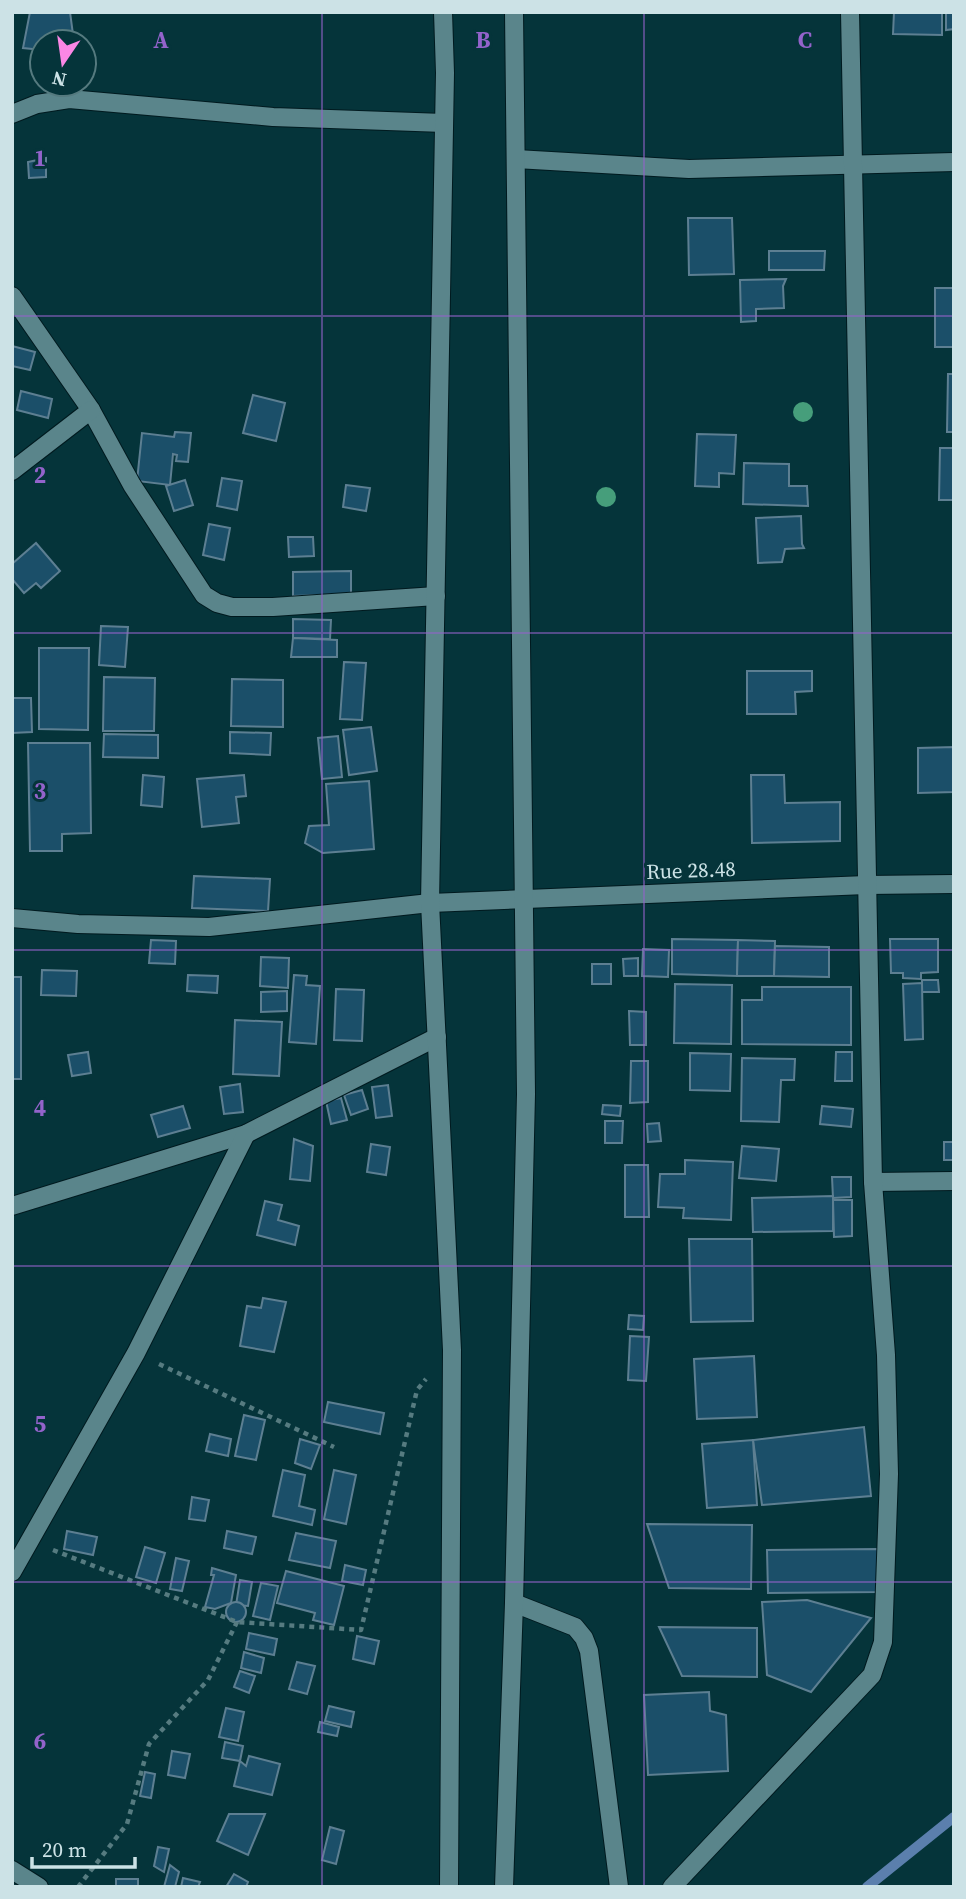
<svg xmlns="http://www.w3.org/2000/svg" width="966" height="1899" viewBox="0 0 966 1899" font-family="'Source Serif 4',serif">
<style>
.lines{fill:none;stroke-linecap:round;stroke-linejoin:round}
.stream{stroke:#5b7fad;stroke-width:10}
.building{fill:#1b4f69;stroke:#5d7f92;stroke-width:2}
.street-casing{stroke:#001a1f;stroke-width:20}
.secondary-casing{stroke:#001a1f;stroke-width:20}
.path{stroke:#567b80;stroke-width:4.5;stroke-dasharray:5 5;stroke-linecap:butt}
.street{stroke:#5a858b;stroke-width:18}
.secondary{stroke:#5a858b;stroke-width:18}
.tree{fill:#469e7b}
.grid{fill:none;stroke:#9363cb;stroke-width:2;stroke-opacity:0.55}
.labels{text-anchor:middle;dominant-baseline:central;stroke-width:6;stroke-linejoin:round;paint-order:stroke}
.street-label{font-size:21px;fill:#cce2e6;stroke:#05343a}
.grid-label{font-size:23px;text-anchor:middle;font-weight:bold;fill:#9363cb;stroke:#05343a;stroke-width:6;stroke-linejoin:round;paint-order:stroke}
</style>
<rect width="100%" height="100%" fill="#05343a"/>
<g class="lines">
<polyline class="stream" points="867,1887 954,1817"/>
</g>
<g class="building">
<polygon points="30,12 70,12 74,42 42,42 42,50 23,48"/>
<polygon points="894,12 942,12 942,35 893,34"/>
<polygon points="946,12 954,12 954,29 946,30"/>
<polygon points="46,158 46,177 29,178 28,162"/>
<polygon points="688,218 732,218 734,274 689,275"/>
<polygon points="769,251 825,251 824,270 769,270"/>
<polygon points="786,279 783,286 784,308 756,309 756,321 741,322 740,280"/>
<rect x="935" y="288" width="19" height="59"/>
<polygon points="12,346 35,352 30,370 12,366"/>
<polygon points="948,374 954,374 954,432 947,432"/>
<polygon points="21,391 52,399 48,418 17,410"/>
<polygon points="253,395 285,403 276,441 243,433"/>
<polygon points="175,432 191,433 188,462 176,461 177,455 173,454 170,485 137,481 142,433 174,437"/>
<polygon points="697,434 736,435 734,474 719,473 719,487 695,486"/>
<polygon points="940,448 954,448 954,500 939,500"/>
<polygon points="744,463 789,464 789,486 807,486 808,506 743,504"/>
<polygon points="222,478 242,481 237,510 217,506"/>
<polygon points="185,480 193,505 174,511 166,486"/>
<polygon points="346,485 370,488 366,511 343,507"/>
<polygon points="801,516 802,544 804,548 785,549 782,562 758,563 756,518"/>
<polygon points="209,524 230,528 224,560 203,555"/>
<polygon points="288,537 313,537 314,556 289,557"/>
<polygon points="36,543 60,571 41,588 36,583 24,593 12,579 12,564"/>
<polygon points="351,571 351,594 293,596 293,572"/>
<polygon points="293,619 331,620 330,639 293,638"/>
<polygon points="101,626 128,627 125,667 99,665"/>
<polygon points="293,638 337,640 337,657 291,657"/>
<polygon points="39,648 89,648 88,730 39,729"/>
<polygon points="344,662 366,663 362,720 340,719"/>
<polygon points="747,671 812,671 812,691 795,692 796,714 747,714"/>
<polygon points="104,677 155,678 154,731 103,731"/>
<polygon points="232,679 283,680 283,727 231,726"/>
<polygon points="12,698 31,698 32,732 12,733"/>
<polygon points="371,727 377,771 349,775 343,730"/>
<polygon points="230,732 271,733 270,755 230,753"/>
<polygon points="104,734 158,735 158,758 103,757"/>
<polygon points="338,736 342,777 322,779 318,738"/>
<polygon points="28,743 90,743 91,833 62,834 62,851 30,851"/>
<polygon points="954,747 954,792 918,793 918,748"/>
<polygon points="143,775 164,777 162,807 141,805"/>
<polygon points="244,775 246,796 236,797 239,823 202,827 197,779"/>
<polygon points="751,775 784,775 785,803 840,802 840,841 752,843"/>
<polygon points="369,781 374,849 323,853 305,843 309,826 329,825 326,784"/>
<polygon points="194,876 270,879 268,911 192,908"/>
<polygon points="672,939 738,940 737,976 672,974"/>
<polygon points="890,939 938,939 938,972 921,973 921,979 903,978 903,973 891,973"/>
<polygon points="151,940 176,941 175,964 149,963"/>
<polygon points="738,940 775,941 774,976 737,976"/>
<polygon points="775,946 829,947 829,977 774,976"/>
<polygon points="643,949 669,950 668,977 642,976"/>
<polygon points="261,957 289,958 288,988 260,986"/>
<polygon points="638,958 638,976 624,976 623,959"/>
<rect x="592" y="964" width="19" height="20"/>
<polygon points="42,970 77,971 76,996 41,995"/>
<polygon points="188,975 218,976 217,993 187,991"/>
<polygon points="294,975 307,976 306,985 320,986 316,1044 289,1042"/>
<rect x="12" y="977" width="9" height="102"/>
<polygon points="922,980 938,980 939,992 922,992"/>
<polygon points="922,983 923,1039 905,1040 903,984"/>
<polygon points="675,984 732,985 731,1044 674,1043"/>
<polygon points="762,987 851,987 851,1045 742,1044 742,1000 762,1000"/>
<polygon points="336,989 364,990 362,1041 334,1040"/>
<polygon points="287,991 287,1011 261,1012 261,992"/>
<polygon points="629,1011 646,1012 646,1045 630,1045"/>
<polygon points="235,1020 282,1022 279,1076 233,1074"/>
<polygon points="88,1052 91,1073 72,1076 68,1055"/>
<polygon points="836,1052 852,1052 852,1081 835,1081"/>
<polygon points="690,1053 731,1054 730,1091 690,1090"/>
<polygon points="742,1058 795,1059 794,1080 781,1080 779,1122 741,1121"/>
<polygon points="631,1061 648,1061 648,1102 630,1103"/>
<polygon points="240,1084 243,1112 224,1114 220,1087"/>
<polygon points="388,1085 392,1116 376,1118 372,1087"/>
<polygon points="362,1090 368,1109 351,1115 344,1095"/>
<polygon points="341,1098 347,1120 331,1124 326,1101"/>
<polygon points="603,1105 621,1106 620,1116 602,1114"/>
<polygon points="183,1106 190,1128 158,1137 151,1115"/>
<polygon points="822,1106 853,1109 851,1127 820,1124"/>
<polygon points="605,1121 623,1121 622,1143 605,1143"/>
<polygon points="659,1123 661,1141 648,1142 647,1124"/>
<polygon points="294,1139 313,1146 310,1181 290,1179"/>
<rect x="944" y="1142" width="10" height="18"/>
<polygon points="371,1144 390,1147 386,1175 367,1172"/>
<polygon points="742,1146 779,1149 776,1181 739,1178"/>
<polygon points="685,1160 733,1162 731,1220 683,1218 684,1208 658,1207 660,1174 685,1174"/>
<polygon points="625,1165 648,1165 649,1217 625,1217"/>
<polygon points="832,1177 851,1177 851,1197 833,1198"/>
<polygon points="833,1196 833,1231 753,1232 752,1198"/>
<polygon points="833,1200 852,1200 852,1236 834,1237"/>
<polygon points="265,1201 282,1205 278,1220 299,1226 295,1245 257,1235"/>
<polygon points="689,1239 752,1239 753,1321 691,1322"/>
<polygon points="263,1298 286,1302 274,1352 240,1346 247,1306 261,1308"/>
<polygon points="629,1315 644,1316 643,1330 628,1329"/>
<polygon points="630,1336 649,1337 646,1381 628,1380"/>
<polygon points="754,1356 757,1417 697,1419 694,1359"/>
<polygon points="328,1402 384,1413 380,1434 324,1422"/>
<polygon points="244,1415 265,1420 256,1460 235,1456"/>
<polygon points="864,1427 871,1496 762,1505 753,1440"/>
<polygon points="210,1434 231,1439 228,1456 206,1451"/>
<polygon points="300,1439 320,1445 311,1469 295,1463"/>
<polygon points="753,1440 757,1505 707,1508 702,1444"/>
<polygon points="283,1470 305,1475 299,1506 315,1510 312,1525 273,1516"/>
<polygon points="334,1470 356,1475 346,1524 324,1519"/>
<polygon points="192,1497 209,1500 205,1521 189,1519"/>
<polygon points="647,1524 752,1525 751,1589 669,1588"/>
<polygon points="67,1531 97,1537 93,1555 64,1549"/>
<polygon points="227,1531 256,1537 252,1554 224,1548"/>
<polygon points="296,1533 336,1541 330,1568 289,1560"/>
<polygon points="145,1547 165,1553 156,1583 136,1577"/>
<polygon points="878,1549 878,1592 768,1593 767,1550"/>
<polygon points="176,1558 189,1561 182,1591 170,1589"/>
<polygon points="345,1565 366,1570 363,1585 342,1581"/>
<polygon points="212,1568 236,1575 231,1603 215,1609 205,1607 214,1575 211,1575"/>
<polygon points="286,1571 344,1586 334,1625 313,1620 315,1613 277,1603"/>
<polygon points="240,1580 252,1582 248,1606 236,1605"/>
<polygon points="261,1583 278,1586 270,1620 253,1616"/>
<polygon points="807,1600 871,1618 811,1692 767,1675 762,1602"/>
<circle cx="236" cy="1612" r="10"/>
<polygon points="659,1627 757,1628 757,1677 682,1676"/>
<polygon points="249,1633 277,1639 274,1655 246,1649"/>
<polygon points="357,1636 379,1641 374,1664 353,1659"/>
<polygon points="244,1652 264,1658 261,1673 241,1668"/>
<polygon points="297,1662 315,1666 307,1694 289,1689"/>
<polygon points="240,1671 255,1676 249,1693 234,1687"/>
<polygon points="709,1692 710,1711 726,1715 728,1771 648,1775 644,1695"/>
<polygon points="329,1706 354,1712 351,1727 325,1721"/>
<polygon points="226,1708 244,1712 238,1741 219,1737"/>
<polygon points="320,1722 339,1727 337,1736 318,1732"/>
<polygon points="225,1742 243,1746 240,1761 222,1758"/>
<polygon points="172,1751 190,1754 185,1778 168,1775"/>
<polygon points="249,1756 280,1764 272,1795 234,1786 240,1761 246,1766"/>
<polygon points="145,1772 155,1774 151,1798 140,1796"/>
<polygon points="229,1814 265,1814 248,1855 217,1841"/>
<polygon points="330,1827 344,1831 336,1864 322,1860"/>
<polygon points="158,1847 169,1849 164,1872 154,1866"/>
<polygon points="170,1865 179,1872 175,1887 164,1887"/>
<polygon points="234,1874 248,1882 246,1887 226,1887"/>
<polygon points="183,1878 200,1882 198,1887 181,1887"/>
<rect x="116" y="1879" width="22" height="8"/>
</g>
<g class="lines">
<g class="street-casing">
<g id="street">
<polyline points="12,114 37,104 69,99 273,117 444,123"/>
<polyline points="516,159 689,169 954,162"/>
<polyline points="12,296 91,410 132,485 204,595 217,603 232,607 273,607 436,596"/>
<polyline points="12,471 91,410"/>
<polyline points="12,918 78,924 209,927 430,903 866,885 954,884"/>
<polyline points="873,1182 954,1181"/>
<polyline points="12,1206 246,1134 437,1037"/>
<polyline points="12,1572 136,1353 246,1134"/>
<polyline points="514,1603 575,1627 584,1638 589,1651 619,1887"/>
<polyline points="12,1870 39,1887"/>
<polyline points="672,1887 872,1675 883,1642 889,1474 886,1355 873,1182 850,12"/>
</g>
</g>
<g class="secondary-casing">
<g id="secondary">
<polyline points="443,12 445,73 430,903 452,1350 449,1887"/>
<polyline points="504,1887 514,1603 526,1094 514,12"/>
</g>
</g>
<g class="path">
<polyline points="159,1364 334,1447"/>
<polyline points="53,1550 237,1622 361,1630 417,1390 426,1379"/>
<polyline points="78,1887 127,1824 149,1744 208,1680 237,1622"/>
</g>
<use href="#street" class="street"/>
<use href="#secondary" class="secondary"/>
</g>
<g class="tree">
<circle cx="803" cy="412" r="10"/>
<circle cx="606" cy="497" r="10"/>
</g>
<path class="grid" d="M322 12V1887M644 12V1887M12 316H954M12 633H954M12 950H954M12 1266H954M12 1582H954"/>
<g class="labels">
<g class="street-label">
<text transform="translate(691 870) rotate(-2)">Rue 28.48</text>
</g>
</g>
<g class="grid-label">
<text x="161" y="48">A</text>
<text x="483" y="48">B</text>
<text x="805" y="48">C</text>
<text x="40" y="166">1</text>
<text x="40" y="483">2</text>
<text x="40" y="799">3</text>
<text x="40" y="1116">4</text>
<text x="40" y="1432">5</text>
<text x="40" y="1749">6</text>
</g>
<rect width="966" height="1899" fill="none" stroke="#cce2e6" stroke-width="28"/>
<g transform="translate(63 63) rotate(193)"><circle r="33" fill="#05343a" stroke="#557a7f" stroke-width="2"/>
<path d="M0-5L12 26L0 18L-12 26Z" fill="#fb87e5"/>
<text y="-10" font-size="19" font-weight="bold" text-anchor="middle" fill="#cce2e6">N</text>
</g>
<path d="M32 1857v10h103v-10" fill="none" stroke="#cce2e6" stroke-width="3.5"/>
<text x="42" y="1857" font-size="21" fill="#cce2e6" stroke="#05343a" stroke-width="5" paint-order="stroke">20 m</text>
</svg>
